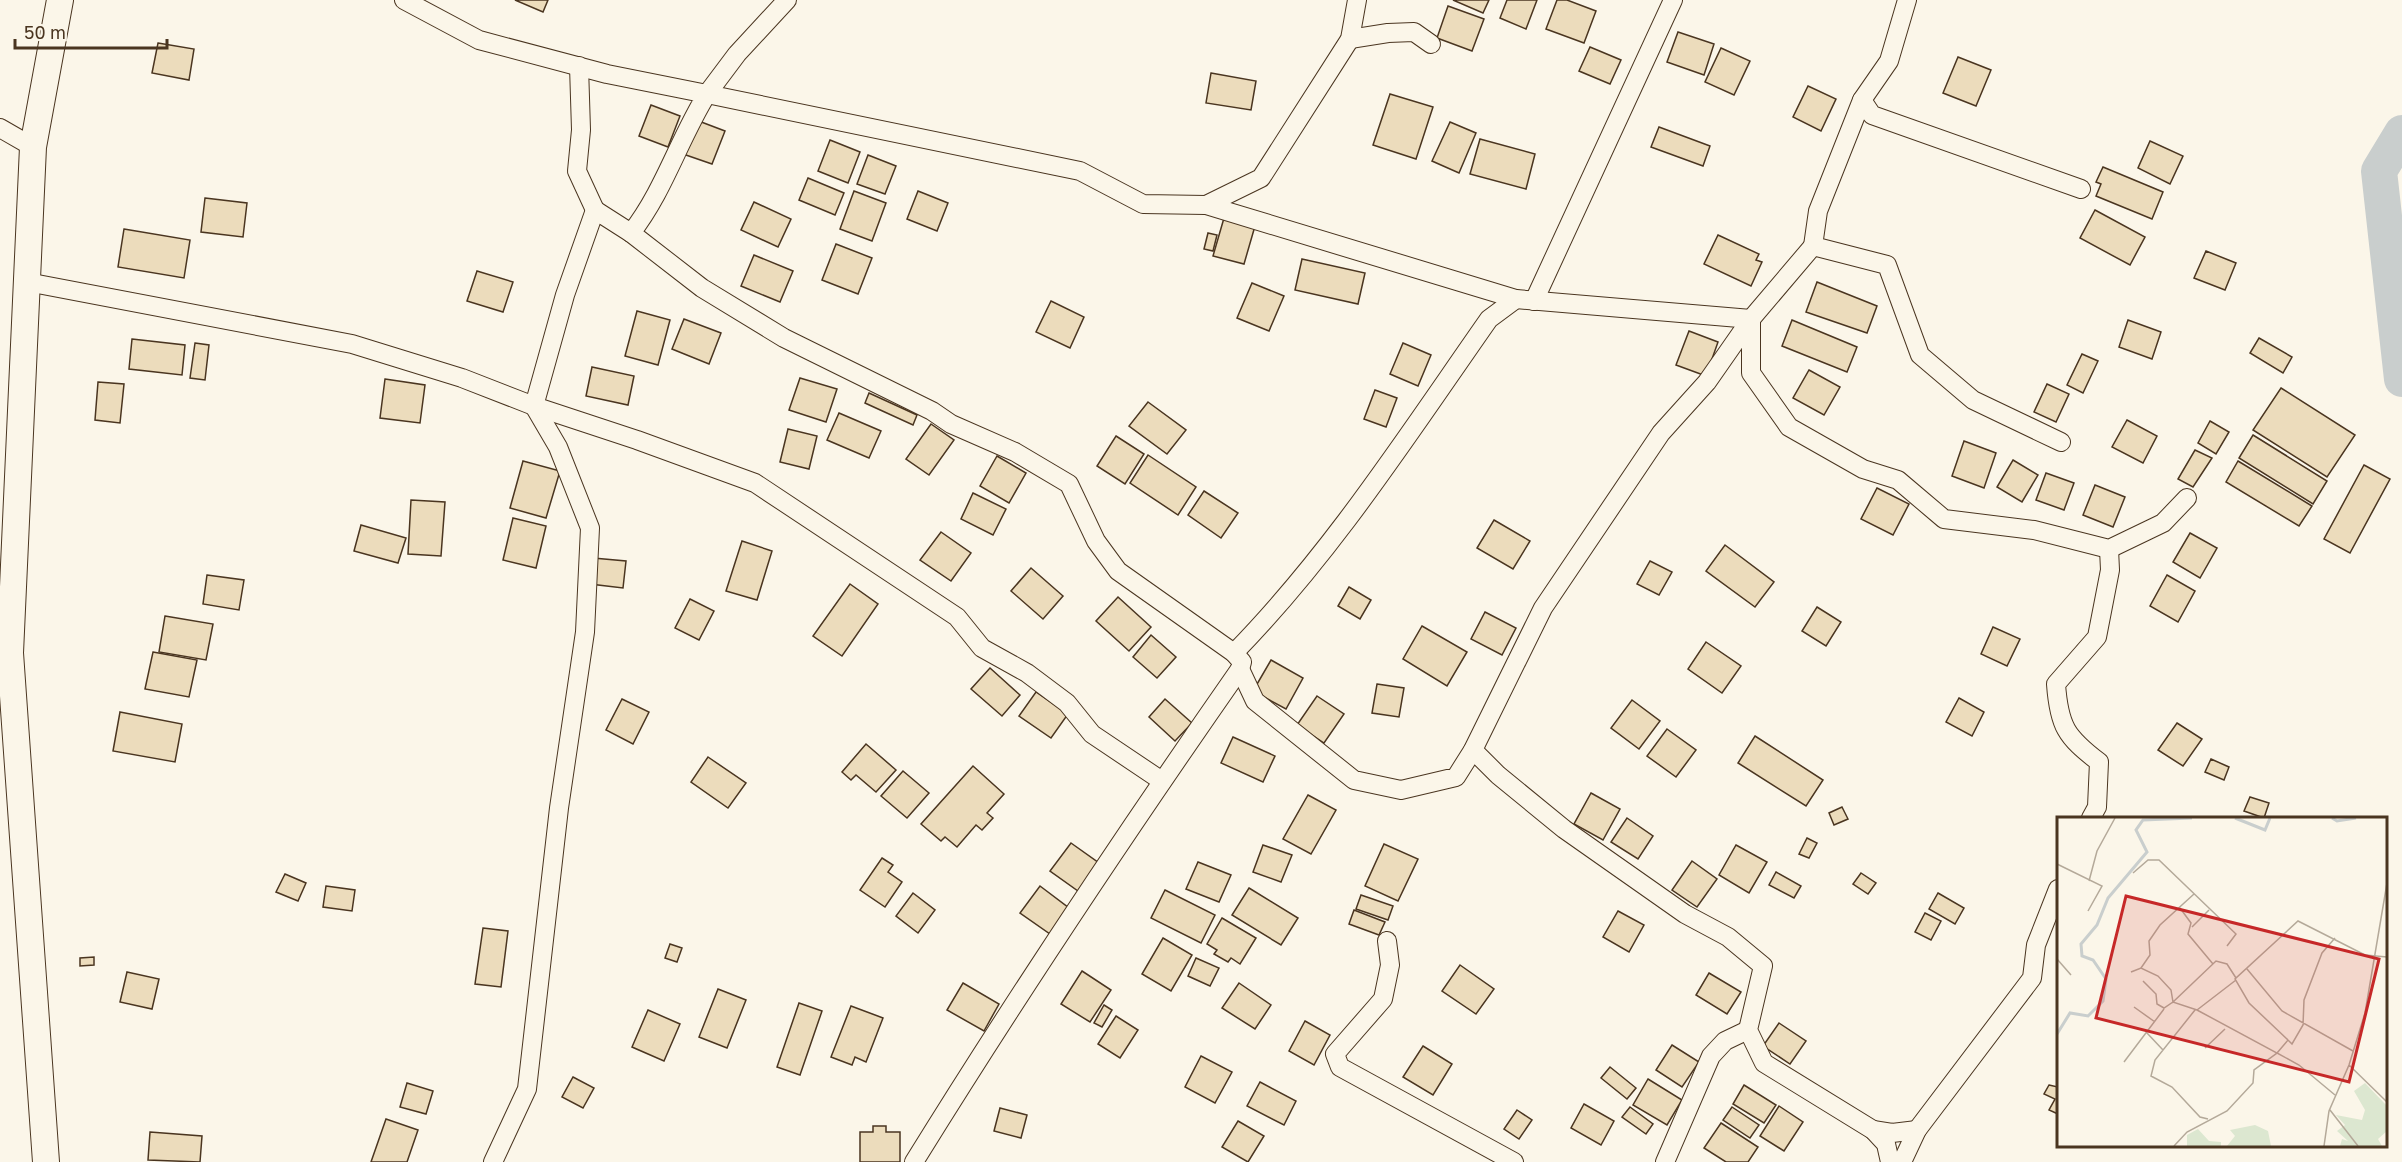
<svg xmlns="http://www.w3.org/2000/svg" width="2402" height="1162" viewBox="0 0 2402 1162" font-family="'Golos Text',sans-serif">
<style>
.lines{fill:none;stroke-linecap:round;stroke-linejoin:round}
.river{stroke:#c9cecd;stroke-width:36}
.building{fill:#ecdcbc;stroke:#4a3520;stroke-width:1.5}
.street-casing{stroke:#4a3520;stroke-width:20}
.secondary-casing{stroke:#4a3520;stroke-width:28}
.street{stroke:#fbf6e9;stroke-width:18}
.secondary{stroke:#fbf6e9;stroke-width:26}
.inset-river{fill:none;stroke:#c9cecd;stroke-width:3}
.inset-road{fill:none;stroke:#b4a999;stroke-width:1.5}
.view{fill:#c62828;fill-opacity:0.15;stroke:#c62828;stroke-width:3}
.inset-edge{fill:none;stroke:#4a3520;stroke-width:3}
</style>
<rect width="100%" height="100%" fill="#fbf6e9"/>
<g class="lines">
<polyline class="river" points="2402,133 2379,171 2402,379"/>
</g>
<g class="building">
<polygon points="515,0 548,0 543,12"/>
<polygon points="1453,0 1489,0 1483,13"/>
<polygon points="1507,0 1537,0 1526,29 1500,18"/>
<polygon points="1557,0 1567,0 1596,11 1584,43 1546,29"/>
<polygon points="1448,6 1484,19 1472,51 1437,38"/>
<polygon points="1678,32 1714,44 1704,75 1667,62"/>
<polygon points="158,43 194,49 189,80 152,73"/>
<polygon points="1590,47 1621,60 1610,84 1579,71"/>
<polygon points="1721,48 1750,61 1734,95 1705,82"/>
<polygon points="1958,57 1991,70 1976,106 1943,93"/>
<polygon points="1211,73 1256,81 1251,110 1206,103"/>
<polygon points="1808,86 1836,99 1821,131 1793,117"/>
<polygon points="1390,94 1433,107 1416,159 1373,145"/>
<polygon points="651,105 680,116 668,147 639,136"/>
<polygon points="696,120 725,131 712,164 683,154"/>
<polygon points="1450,122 1476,133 1459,173 1432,161"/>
<polygon points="1659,127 1710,146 1703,166 1651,147"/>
<polygon points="1480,139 1535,154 1526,189 1470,174"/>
<polygon points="830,140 860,152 848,183 818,171"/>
<polygon points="2150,141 2183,156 2170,184 2138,168"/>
<polygon points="868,155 896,166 885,194 857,184"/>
<polygon points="2103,167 2163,192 2152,219 2096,196 2101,184 2096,182"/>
<polygon points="808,178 844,193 835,215 799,200"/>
<polygon points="854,191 886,203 872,241 840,229"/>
<polygon points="918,191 948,203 937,231 907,219"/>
<polygon points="205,198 247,203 243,237 201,232"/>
<polygon points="754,202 791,219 778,247 741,230"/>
<polygon points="2095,210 2145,237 2130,265 2080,238"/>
<polygon points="1224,218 1255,226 1244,264 1213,256"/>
<polygon points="124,229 190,240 184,278 118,267"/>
<polygon points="1208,233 1217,235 1213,251 1204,249"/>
<polygon points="1718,235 1759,254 1756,260 1762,262 1751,286 1704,264"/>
<polygon points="836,244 872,258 858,294 822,280"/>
<polygon points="2206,251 2236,263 2225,290 2194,278"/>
<polygon points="754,255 793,271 780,302 741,286"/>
<polygon points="1302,259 1365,273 1358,304 1295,290"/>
<polygon points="477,271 513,282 503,312 467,301"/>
<polygon points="1817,282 1877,306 1867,333 1806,312"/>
<polygon points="1252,283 1284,296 1269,331 1237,318"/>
<polygon points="1051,301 1084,317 1070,348 1036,332"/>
<polygon points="637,311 670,320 658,365 625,356"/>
<polygon points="684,319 721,333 709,364 672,349"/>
<polygon points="1792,320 1857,347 1847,372 1782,346"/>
<polygon points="2128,320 2161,332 2152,359 2119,347"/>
<polygon points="1689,331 1718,342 1706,376 1676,365"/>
<polygon points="2259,338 2292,357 2283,373 2250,353"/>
<polygon points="132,339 185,345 182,375 129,369"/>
<polygon points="195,343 209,345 205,380 190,378"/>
<polygon points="1403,343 1431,355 1418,386 1390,374"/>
<polygon points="2082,354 2098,361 2083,393 2067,385"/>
<polygon points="592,367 634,376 628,405 586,396"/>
<polygon points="1809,370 1840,387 1824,415 1793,398"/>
<polygon points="800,378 837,389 826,422 789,410"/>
<polygon points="385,379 425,385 420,423 380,418"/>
<polygon points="98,382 124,384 120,423 95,420"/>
<polygon points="2047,384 2069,394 2056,422 2034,412"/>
<polygon points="2281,388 2355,435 2327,477 2253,430"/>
<polygon points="1375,390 1397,398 1386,427 1364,419"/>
<polygon points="869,393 917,415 913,425 865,403"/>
<polygon points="1148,402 1186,430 1167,454 1129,426"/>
<polygon points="839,413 881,431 869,458 827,440"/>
<polygon points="2127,420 2157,436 2143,463 2112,447"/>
<polygon points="2210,421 2229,432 2216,454 2198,443"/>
<polygon points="931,424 954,440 929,475 906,459"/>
<polygon points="788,429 817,436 809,469 780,462"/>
<polygon points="2253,435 2327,481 2313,504 2239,458"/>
<polygon points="1116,436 1144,454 1125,484 1097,466"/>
<polygon points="1964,441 1996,453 1984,488 1952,476"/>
<polygon points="2195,450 2212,458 2193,487 2178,479"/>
<polygon points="1148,455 1196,487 1178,515 1130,483"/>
<polygon points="997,456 1026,473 1009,503 980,486"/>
<polygon points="2013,460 2038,475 2022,502 1997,487"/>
<polygon points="523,461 560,471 546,518 510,508"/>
<polygon points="2238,461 2312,506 2299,526 2226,482"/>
<polygon points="2364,465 2390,479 2350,553 2324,539"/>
<polygon points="2046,473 2074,483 2064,510 2036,500"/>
<polygon points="2095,485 2125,497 2113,527 2083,515"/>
<polygon points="1877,488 1909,504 1893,535 1861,519"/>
<polygon points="1204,491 1238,513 1221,538 1188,515"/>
<polygon points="973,493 1006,509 993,535 961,519"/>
<polygon points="411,500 445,502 441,556 408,554"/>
<polygon points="513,518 546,526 536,568 503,560"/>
<polygon points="1494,520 1530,541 1513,569 1477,548"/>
<polygon points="361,525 406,538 398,563 354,551"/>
<polygon points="941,532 971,553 951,581 920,560"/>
<polygon points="2190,533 2217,548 2200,578 2173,562"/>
<polygon points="742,541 772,551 757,600 726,591"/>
<polygon points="1725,545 1774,582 1755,607 1706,571"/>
<polygon points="593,558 626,561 623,588 590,584"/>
<polygon points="1650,561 1672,572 1659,595 1637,584"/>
<polygon points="1031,568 1063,596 1043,619 1011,591"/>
<polygon points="207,575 244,580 239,610 203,604"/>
<polygon points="2167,575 2195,591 2178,622 2150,606"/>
<polygon points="850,584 878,604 842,656 813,636"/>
<polygon points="1349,587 1371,600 1360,619 1338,606"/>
<polygon points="1118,597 1151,627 1129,651 1096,621"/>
<polygon points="690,599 714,611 699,640 675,628"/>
<polygon points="1817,607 1841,622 1826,646 1802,631"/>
<polygon points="1485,612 1516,628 1502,655 1471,639"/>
<polygon points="165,616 213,624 206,660 159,652"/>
<polygon points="1422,626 1467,652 1447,686 1403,659"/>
<polygon points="1993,627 2020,639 2007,666 1981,654"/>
<polygon points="1151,635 1176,657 1157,678 1133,657"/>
<polygon points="1706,642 1741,666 1722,693 1688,669"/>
<polygon points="153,652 197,660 189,697 145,689"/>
<polygon points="1271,660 1303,678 1286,709 1253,691"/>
<polygon points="990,668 1020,695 1002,716 971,689"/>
<polygon points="1377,684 1404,688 1399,717 1372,713"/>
<polygon points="1036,692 1068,714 1051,738 1019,716"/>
<polygon points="1317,696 1344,714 1324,743 1297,725"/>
<polygon points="1959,698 1984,712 1972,736 1946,722"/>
<polygon points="622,699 649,712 633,744 606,730"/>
<polygon points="1165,699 1192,723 1175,741 1149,717"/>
<polygon points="1632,700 1660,721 1639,749 1611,728"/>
<polygon points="120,712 182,724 175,762 113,751"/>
<polygon points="2177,723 2202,739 2183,766 2158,750"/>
<polygon points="1667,729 1696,750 1676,777 1647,756"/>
<polygon points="1755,736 1823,780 1806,806 1738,763"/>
<polygon points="1233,737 1275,756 1263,782 1221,763"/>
<polygon points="866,744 896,770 876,792 856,775 851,780 842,772"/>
<polygon points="708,757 746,783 728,808 691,782"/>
<polygon points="2211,759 2229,767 2224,780 2205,772"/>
<polygon points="973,766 1004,794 987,813 993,818 982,830 976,825 957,847 945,837 941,841 921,824"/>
<polygon points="903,771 929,793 907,818 881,796"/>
<polygon points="1591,793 1620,809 1603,840 1574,824"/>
<polygon points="1308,795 1336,810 1311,854 1283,839"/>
<polygon points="2250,797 2269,803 2264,818 2244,811"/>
<polygon points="1842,807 1848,819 1834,825 1829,813"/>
<polygon points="1627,818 1653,836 1638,859 1611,842"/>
<polygon points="1807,838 1817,843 1809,858 1799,854"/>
<polygon points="1071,843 1099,863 1078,891 1050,871"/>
<polygon points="1384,844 1418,859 1398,901 1365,886"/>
<polygon points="1263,845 1292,855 1281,882 1253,872"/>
<polygon points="1736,845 1767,862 1749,893 1719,875"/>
<polygon points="882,858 893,865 888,872 902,882 885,907 860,890"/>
<polygon points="1692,861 1717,879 1697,907 1672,890"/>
<polygon points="1198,862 1231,875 1219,902 1186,889"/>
<polygon points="1776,872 1801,886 1794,898 1769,885"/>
<polygon points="1861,873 1876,883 1868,894 1853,884"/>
<polygon points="285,874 306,883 298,901 276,892"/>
<polygon points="326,886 355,890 352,911 323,907"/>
<polygon points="1040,886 1069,908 1050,934 1020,913"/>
<polygon points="1249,888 1298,918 1281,945 1232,915"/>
<polygon points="1165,890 1215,915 1201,943 1151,918"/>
<polygon points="913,893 935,910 918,933 896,916"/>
<polygon points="1938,893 1964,908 1955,924 1929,909"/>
<polygon points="1361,895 1393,906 1388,920 1356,909"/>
<polygon points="1354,910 1385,922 1379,935 1349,924"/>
<polygon points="1618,911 1644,925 1629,952 1603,937"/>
<polygon points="1925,913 1941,921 1931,940 1915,932"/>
<polygon points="1222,918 1256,938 1240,964 1231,958 1228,962 1214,954 1217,950 1207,944"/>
<polygon points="483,928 508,931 501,987 475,984"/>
<polygon points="1163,938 1192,955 1171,991 1142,974"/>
<polygon points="670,944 682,948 677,962 665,958"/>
<polygon points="94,957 94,965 80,966 80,958"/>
<polygon points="1196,958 1219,968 1210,986 1188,976"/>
<polygon points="1460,965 1494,989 1476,1014 1442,991"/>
<polygon points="1082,971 1111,990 1090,1022 1061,1004"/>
<polygon points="127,972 159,979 152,1009 120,1002"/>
<polygon points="1709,973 1741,992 1727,1014 1696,995"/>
<polygon points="963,983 999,1004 984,1031 947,1010"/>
<polygon points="1239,983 1271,1005 1255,1029 1222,1008"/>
<polygon points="718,989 746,1000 727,1048 699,1037"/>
<polygon points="799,1003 822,1011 800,1075 777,1067"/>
<polygon points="1104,1005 1112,1010 1102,1027 1094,1023"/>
<polygon points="851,1006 883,1018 866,1062 855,1057 852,1065 831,1057"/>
<polygon points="648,1010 680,1024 664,1061 632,1047"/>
<polygon points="1116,1016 1138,1030 1120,1058 1098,1044"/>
<polygon points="1305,1021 1330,1035 1314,1065 1289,1051"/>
<polygon points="1779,1023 1806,1041 1790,1064 1763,1046"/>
<polygon points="1672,1045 1699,1062 1682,1087 1656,1070"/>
<polygon points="1423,1046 1452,1064 1433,1095 1403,1077"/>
<polygon points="1201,1056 1232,1072 1215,1103 1185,1087"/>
<polygon points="1610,1067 1636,1088 1627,1099 1601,1078"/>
<polygon points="573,1077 594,1088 583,1108 562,1097"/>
<polygon points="1648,1079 1682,1100 1667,1125 1633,1105"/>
<polygon points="1260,1082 1296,1101 1284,1125 1247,1106"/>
<polygon points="407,1083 433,1091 426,1114 400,1107"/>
<polygon points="1744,1085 1776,1105 1764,1123 1733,1104"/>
<polygon points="2049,1085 2058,1087 2058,1114 2049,1110 2055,1099 2044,1094"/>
<polygon points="1584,1104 1614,1121 1601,1145 1571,1128"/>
<polygon points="1779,1106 1803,1122 1784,1151 1760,1136"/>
<polygon points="1630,1107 1653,1124 1646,1134 1622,1117"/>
<polygon points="1732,1107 1759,1125 1750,1138 1723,1120"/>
<polygon points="1000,1108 1027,1115 1021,1138 994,1131"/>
<polygon points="1517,1110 1532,1120 1519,1139 1504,1129"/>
<polygon points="386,1119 418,1130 407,1162 371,1162"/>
<polygon points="1238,1121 1264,1136 1248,1162 1222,1147"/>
<polygon points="1721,1123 1758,1147 1748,1162 1726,1162 1704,1148"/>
<polygon points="873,1126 886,1126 886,1132 900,1132 900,1162 860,1162 860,1132 873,1132"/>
<polygon points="150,1132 202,1136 200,1162 148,1160"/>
</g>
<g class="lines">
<g class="street-casing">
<g id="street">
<path d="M404 0 479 40 607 74 707 94C679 139 664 191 631 233L595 210 565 295 534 406 558 447 590 528 585 632 559 808 527 1089 493 1162"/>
<polyline points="787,0 737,54 707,94 1080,171 1143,204 1206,205 1516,299 1751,319 1813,246 1887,265 1920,355 1973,400 2061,442"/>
<polyline points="1350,39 1388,33 1414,32 1431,44"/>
<polyline points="579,66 581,130 577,171 595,210"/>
<polyline points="1862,100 1872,115 2081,189"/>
<polyline points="0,128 33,147"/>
<polyline points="1206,205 1261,178 1350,39 1357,0"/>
<path d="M631 233 702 288 784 338 932 411 951 424 1015 452 1069 484 1096 541 1118 571 1234 653 1242 662 1240 669C1127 831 1018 994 914 1162"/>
<polyline points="1813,246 1818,211 1862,100 1889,61 1907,0"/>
<polyline points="27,282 352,344 462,378 534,406 637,440 755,483 957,617 982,648 1027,673 1067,703 1092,734 1162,781"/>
<polyline points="1534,301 1673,0"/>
<path d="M1234 653C1332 553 1409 433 1489 319L1516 299"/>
<polyline points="1240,669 1255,701 1354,780 1401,790 1456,777 1473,750 1543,608 1661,433 1707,382 1751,319 1751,373 1789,427 1863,469 1898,480 1944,519 2034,530 2109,549 2163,523 2187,498"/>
<polyline points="1473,750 1498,775 1564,829 1685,914 1728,937 1763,966 1748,1030 1764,1063 1873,1130 1886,1144 1890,1162"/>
<path d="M2091 818 2097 807 2099 762C2066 737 2059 726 2056 684L2097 637 2110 570 2109 549"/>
<polyline points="1387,941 1390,965 1383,999 1335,1054 1340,1067 1514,1162"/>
<polyline points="1873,1130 1892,1133 1917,1130"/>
<polyline points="1665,1162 1711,1056 1725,1041 1748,1030"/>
<polyline points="1902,1162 1917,1130 2032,978 2036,945 2058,889"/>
</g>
</g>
<g class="secondary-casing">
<polyline id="secondary" points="46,1162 10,653 33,147 60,0"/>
</g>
<use href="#street" class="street"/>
<use href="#secondary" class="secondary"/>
</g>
<g transform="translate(2057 817)">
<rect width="330" height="330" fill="#fbf6e9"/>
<path d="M308 266 330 289V314L321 322 325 329H283L285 322 291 324 280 314 288 308 279 298 305 303 308 293 297 274ZM198 308 211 314 214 329H170L178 319 173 313ZM141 312 152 324 164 325V329H130V318Z" fill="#dce7d0"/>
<path class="inset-river" d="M178 1 208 13 213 1M275 1 280 4 299 1M0 217 13 196 31 199 46 184 49 162 36 143 25 139 24 127 40 108 51 81 90 35 79 13 86 3 135 1"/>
<path class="inset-road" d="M0 47 45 69 31 94M76 56 91 43H102L179 117 170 129M32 64 40 34 58 1M123 91 134 106 131 117 156 147M135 110 152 93M278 121 265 136 247 183 246 208 235 227 231 223 220 236 242 248 278 278M0 142 14 158M84 151 93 138 92 124 103 108 137 77M190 152 225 194 296 234M74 155 84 151 101 159 114 173 116 185 159 144 170 147 179 161M86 164 99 177 100 187 107 191 116 185 140 193 220 236 197 253 196 266 170 294 130 315 117 329M77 190 98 205M138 193 98 243 94 259 115 270 143 300 151 302M140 193 179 163M90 216 106 233M231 223 192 186 178 162 241 104 308 138 330 140M148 231 168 212M67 245 107 192M292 248 330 285M273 293 301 329M267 329 272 294 292 248 308 196 330 66"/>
<path class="view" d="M69 79 322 142 292 265 39 201Z"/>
<rect width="330" height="330" class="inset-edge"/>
</g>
<path d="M15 39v9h152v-9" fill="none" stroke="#4a3520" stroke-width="3"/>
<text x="24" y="39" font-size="18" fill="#4a3520" stroke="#fbf6e9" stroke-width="4.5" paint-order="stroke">50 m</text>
</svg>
